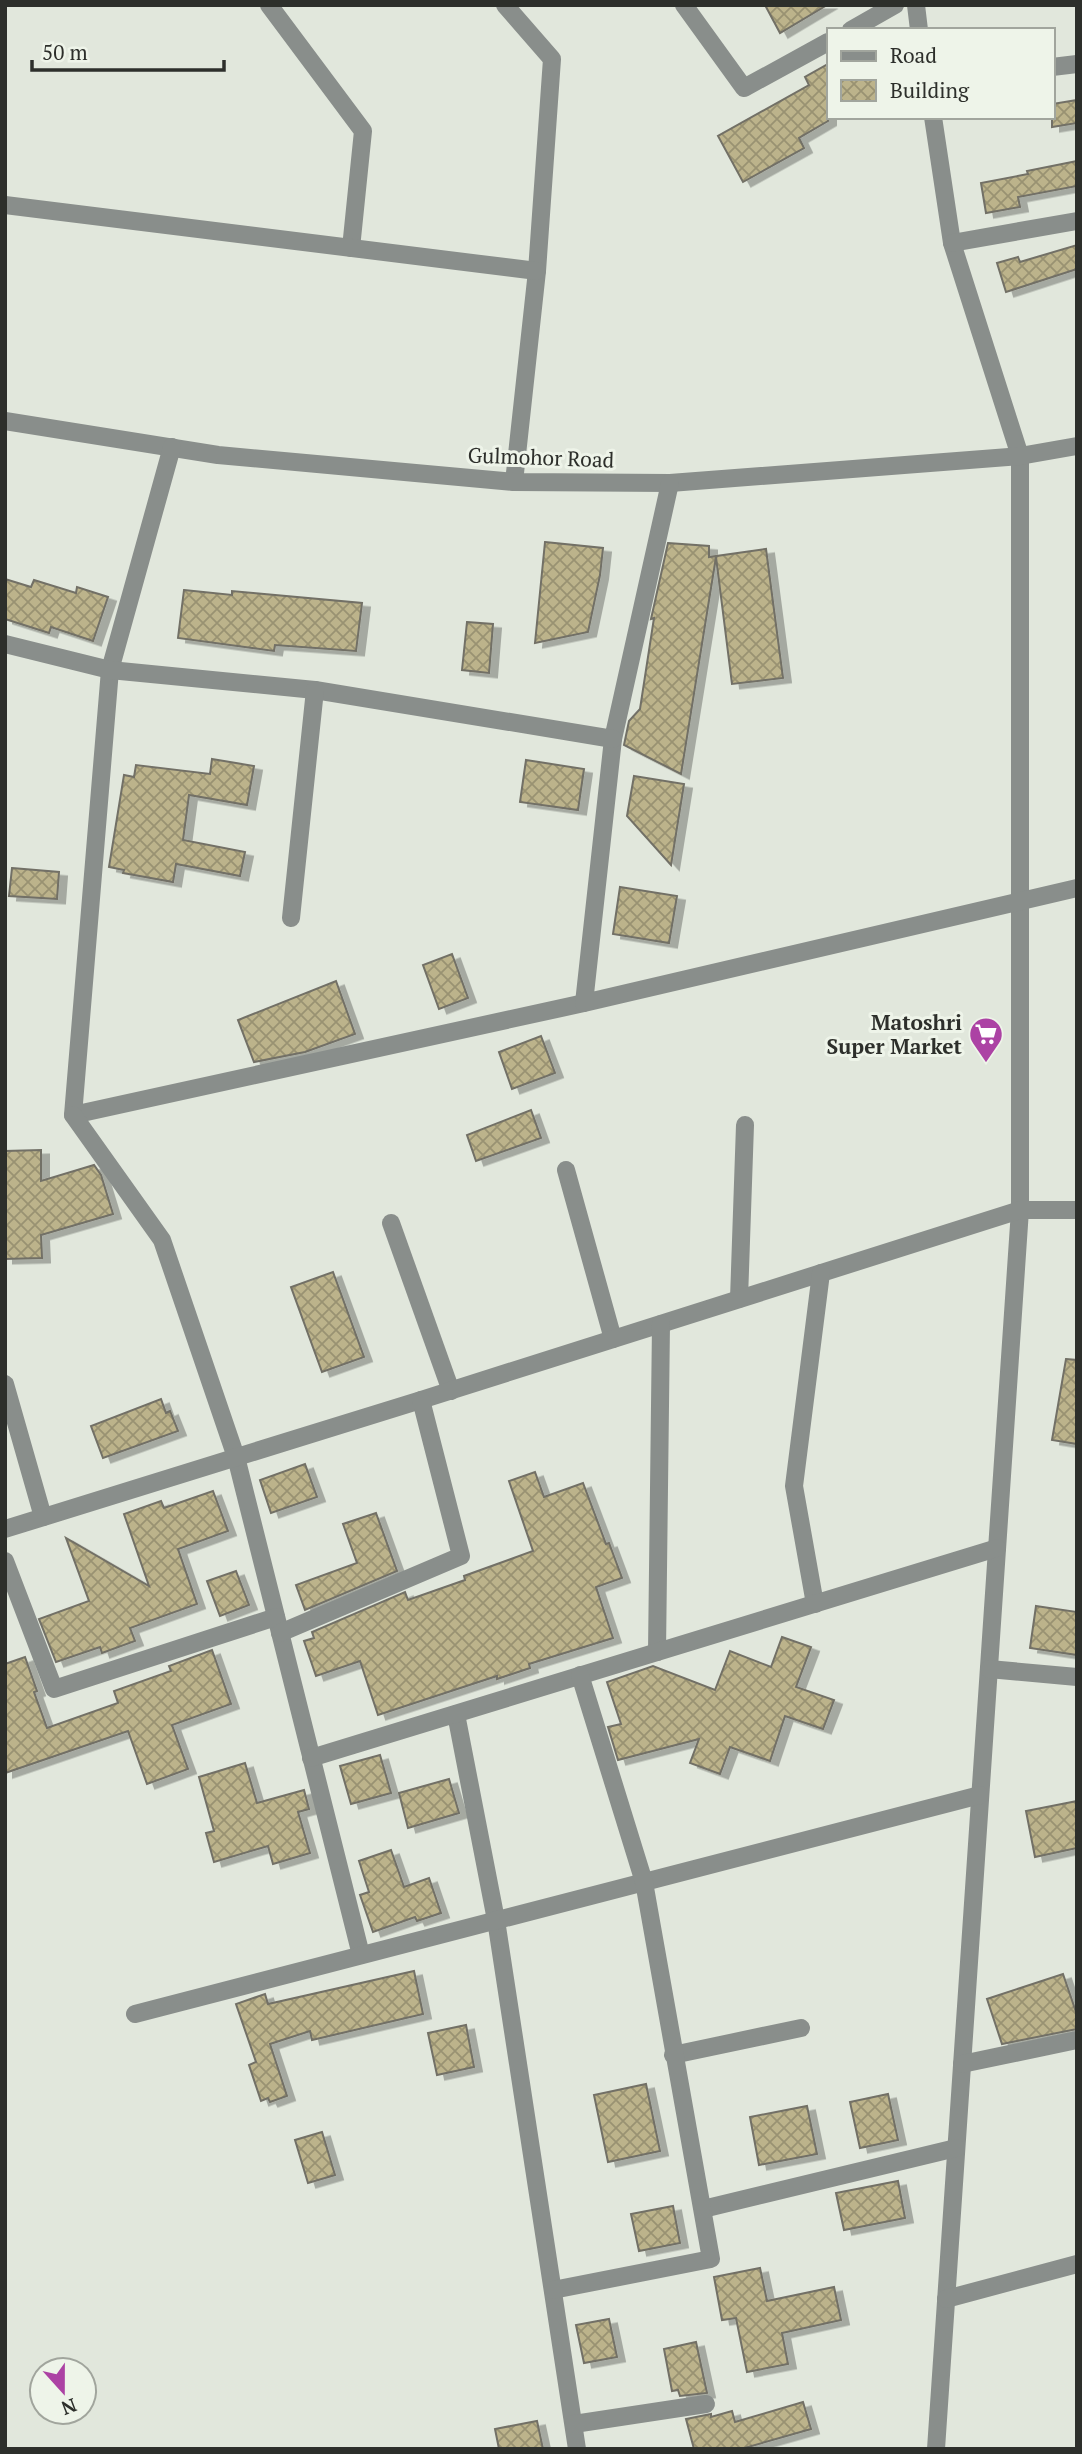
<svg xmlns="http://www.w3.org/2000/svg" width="1082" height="2454" viewBox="0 0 1082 2454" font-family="'PT Serif',serif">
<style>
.building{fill:url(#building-cross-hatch);stroke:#727066;stroke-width:2;filter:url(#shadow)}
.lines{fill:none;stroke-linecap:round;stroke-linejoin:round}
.minor{stroke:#898e8b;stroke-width:18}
.labels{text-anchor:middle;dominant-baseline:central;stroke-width:6;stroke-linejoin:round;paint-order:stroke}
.street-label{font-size:21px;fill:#2d2f2b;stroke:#eef4e9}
.poi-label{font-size:21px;font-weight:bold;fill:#2d2f2b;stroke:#eef4e9;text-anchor:end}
</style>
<defs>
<pattern id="building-cross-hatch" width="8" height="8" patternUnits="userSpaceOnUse" patternTransform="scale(1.75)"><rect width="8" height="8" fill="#bcb38b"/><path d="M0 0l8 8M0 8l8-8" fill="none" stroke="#999272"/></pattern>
<filter id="shadow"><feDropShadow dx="8" dy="4.5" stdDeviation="0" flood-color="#0004"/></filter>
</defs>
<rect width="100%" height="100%" fill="#e1e7dc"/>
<g class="building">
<polygon points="765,5 827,5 780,33"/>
<polygon points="828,64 828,121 799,138 804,148 743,182 718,136 809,85 805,77"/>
<polygon points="1077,100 1077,123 1052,127 1052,104"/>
<polygon points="1077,161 1077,186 1018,197 1020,207 986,213 981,183 1028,174 1027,171"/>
<polygon points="1077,245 1077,269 1006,292 997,263 1018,257 1020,262"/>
<polygon points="545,542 603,548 600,575 588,632 535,643"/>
<polygon points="668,543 709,546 709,557 766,549 783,678 732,684 716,557 681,774 624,745 629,721 640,709 654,618 651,619"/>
<polygon points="5,579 31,587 34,580 76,593 77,587 108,597 93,641 51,627 49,633 5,619"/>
<polygon points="184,590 232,595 232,591 362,603 356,651 275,645 274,651 178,638"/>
<polygon points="467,622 493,624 489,673 462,670"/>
<polygon points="212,759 254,766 247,805 189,795 183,840 245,852 240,876 176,864 173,882 123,873 124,870 109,867 124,775 134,777 136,765 210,774"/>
<polygon points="526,760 584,769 578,810 520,802"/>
<polygon points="634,776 684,784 671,865 627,816"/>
<polygon points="12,868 59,872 57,899 9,896"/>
<polygon points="620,887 677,896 669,943 613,934"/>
<polygon points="452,954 468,998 439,1009 423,965"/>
<polygon points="336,981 355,1034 305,1052 254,1062 238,1020"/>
<polygon points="541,1036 555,1073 512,1089 499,1052"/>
<polygon points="531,1110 541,1138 476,1161 467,1135"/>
<polygon points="41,1150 41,1181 94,1165 101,1175 113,1214 41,1235 42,1258 5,1259 5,1151"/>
<polygon points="333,1272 364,1357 322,1372 291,1287"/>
<polygon points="1066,1359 1077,1360 1077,1444 1052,1440"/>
<polygon points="161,1399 166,1413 170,1411 178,1431 103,1458 91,1426"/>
<polygon points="305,1464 317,1497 271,1513 260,1480"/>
<polygon points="535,1472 544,1497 583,1483 606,1544 609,1543 622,1578 596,1587 613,1638 529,1664 530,1668 497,1679 497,1676 378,1715 360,1661 316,1676 304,1641 314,1638 312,1632 405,1592 408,1600 465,1580 464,1576 533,1551 509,1481"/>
<polygon points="213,1491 228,1531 178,1549 197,1604 130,1628 135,1641 102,1653 100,1647 56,1662 39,1619 89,1601 66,1538 149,1586 124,1514 161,1501 164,1508"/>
<polygon points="376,1513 397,1571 305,1610 296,1585 357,1563 343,1524"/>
<polygon points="236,1571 249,1605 220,1616 207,1581"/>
<polygon points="1036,1606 1077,1612 1077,1655 1030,1648"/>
<polygon points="782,1637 811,1647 796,1687 834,1700 823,1729 785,1716 770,1761 730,1747 720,1774 690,1763 699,1739 618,1760 608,1727 621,1724 607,1682 653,1666 715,1690 730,1651 771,1667"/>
<polygon points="212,1650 231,1704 172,1725 188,1769 147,1784 128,1731 5,1773 5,1664 25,1657 37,1691 34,1692 47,1728 118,1703 114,1691 171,1671 169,1666"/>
<polygon points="380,1755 391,1793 351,1804 340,1766"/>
<polygon points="245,1763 257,1803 304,1790 309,1809 298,1812 310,1853 273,1864 268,1846 214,1862 206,1833 214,1831 199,1777"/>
<polygon points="449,1779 459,1813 408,1828 399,1793"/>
<polygon points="1077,1801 1077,1848 1035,1857 1026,1811"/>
<polygon points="391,1850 404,1887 429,1878 441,1913 417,1921 415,1917 373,1932 360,1895 369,1892 359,1861"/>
<polygon points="414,1971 423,2014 312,2040 310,2031 270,2044 287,2096 270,2102 268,2098 261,2101 249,2065 256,2062 236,2004 265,1994 268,2004"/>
<polygon points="1063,1974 1077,2015 1077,2029 1002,2044 987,1999"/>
<polygon points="466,2025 474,2067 437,2075 428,2033"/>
<polygon points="646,2084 660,2151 608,2162 594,2095"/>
<polygon points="888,2094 898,2140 860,2148 850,2102"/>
<polygon points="807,2106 817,2154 759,2165 750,2117"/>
<polygon points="322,2132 335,2175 308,2183 295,2140"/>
<polygon points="898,2181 905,2218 844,2230 836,2193"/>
<polygon points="673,2206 680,2243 639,2251 631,2214"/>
<polygon points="760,2268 767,2301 834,2287 841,2320 782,2333 788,2364 747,2372 736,2318 722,2320 714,2277"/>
<polygon points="609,2319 617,2357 584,2363 576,2325"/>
<polygon points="696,2342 707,2393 680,2396 678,2390 672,2391 664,2349"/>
<polygon points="803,2402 811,2429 741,2449 694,2449 686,2419 711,2414 711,2417 732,2411 735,2422"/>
<polygon points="537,2421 543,2449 499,2449 495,2429"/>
</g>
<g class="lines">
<g class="minor">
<polyline points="269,5 363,131 351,248"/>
<polyline points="505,5 552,59 537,271 514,482"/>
<polyline points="684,5 744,88 828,42"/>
<polyline points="916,5 919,30"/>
<polyline points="851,30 895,5"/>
<polyline points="1052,67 1077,64"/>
<polyline points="933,117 952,243 1020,456 1020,1210 936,2449"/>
<polyline points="5,205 537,271"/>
<polyline points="952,243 1077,221"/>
<polyline points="5,421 218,455 514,482 670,483 1020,456 1077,446"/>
<polyline points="172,447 110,670 73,1115 584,1003"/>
<polyline points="670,483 613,739 584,1003 1077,888"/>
<polyline points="5,644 110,670 315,690 613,739"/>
<polyline points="291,918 315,690"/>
<polyline points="73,1115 162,1240 236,1457 361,1955"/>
<polyline points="566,1170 613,1339"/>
<polyline points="391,1223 451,1391"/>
<polyline points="739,1299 745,1125"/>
<polyline points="5,1384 43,1517"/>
<polyline points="5,1529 421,1400 1020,1210 1077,1210"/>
<polyline points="5,1561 54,1689 276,1617"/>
<polyline points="815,1604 794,1486 821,1273"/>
<polyline points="280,1633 461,1556 421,1400"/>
<polyline points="657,1652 661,1324"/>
<polyline points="989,1669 1077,1677"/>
<polyline points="456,1714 496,1920 577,2449"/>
<polyline points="311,1758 997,1548"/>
<polyline points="135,2014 980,1795"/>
<polyline points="673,2055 801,2028"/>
<polyline points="962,2064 1077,2040"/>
<polyline points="703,2209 956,2148"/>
<polyline points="553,2290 711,2259 644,1882 580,1675"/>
<polyline points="946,2299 1077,2264"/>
<polyline points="574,2424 706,2404"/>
</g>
</g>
<defs>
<g id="supermarket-pin" transform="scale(1.75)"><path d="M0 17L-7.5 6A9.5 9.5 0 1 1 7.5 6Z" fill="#ac42a4" stroke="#eef4e9"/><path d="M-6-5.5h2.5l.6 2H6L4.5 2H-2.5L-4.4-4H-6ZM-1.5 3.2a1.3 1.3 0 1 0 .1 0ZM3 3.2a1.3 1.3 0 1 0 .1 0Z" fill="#fff"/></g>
</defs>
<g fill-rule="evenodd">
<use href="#supermarket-pin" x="986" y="1034"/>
</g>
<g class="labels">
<g class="street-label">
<text transform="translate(541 457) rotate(2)">Gulmohor Road</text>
</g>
<g class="poi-label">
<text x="962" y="1022">Matoshri<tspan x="962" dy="24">Super Market</tspan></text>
</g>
</g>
<rect width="1082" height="2454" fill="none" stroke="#2d2f2b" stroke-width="14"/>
<rect x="827" y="28" width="228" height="91" fill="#eef4e9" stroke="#a1a59d" stroke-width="2"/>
<rect x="841" y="51" width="35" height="10" fill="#898e8b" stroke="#a1a59d" stroke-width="2"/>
<text x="890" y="63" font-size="21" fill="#2d2f2b">Road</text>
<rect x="841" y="80" width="35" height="21" fill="url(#building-cross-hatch)" stroke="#a1a59d" stroke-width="2"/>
<text x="890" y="98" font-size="21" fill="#2d2f2b">Building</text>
<g transform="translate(63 2391) rotate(159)"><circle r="33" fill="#eef4e9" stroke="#a1a59d" stroke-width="2"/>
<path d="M0-5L12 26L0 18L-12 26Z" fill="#ac42a4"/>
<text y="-10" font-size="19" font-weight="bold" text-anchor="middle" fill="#2d2f2b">N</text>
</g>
<path d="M32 60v10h192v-10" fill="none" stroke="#2d2f2b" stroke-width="3.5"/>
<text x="42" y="60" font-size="21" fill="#2d2f2b" stroke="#eef4e9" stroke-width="5" paint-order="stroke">50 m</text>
</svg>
